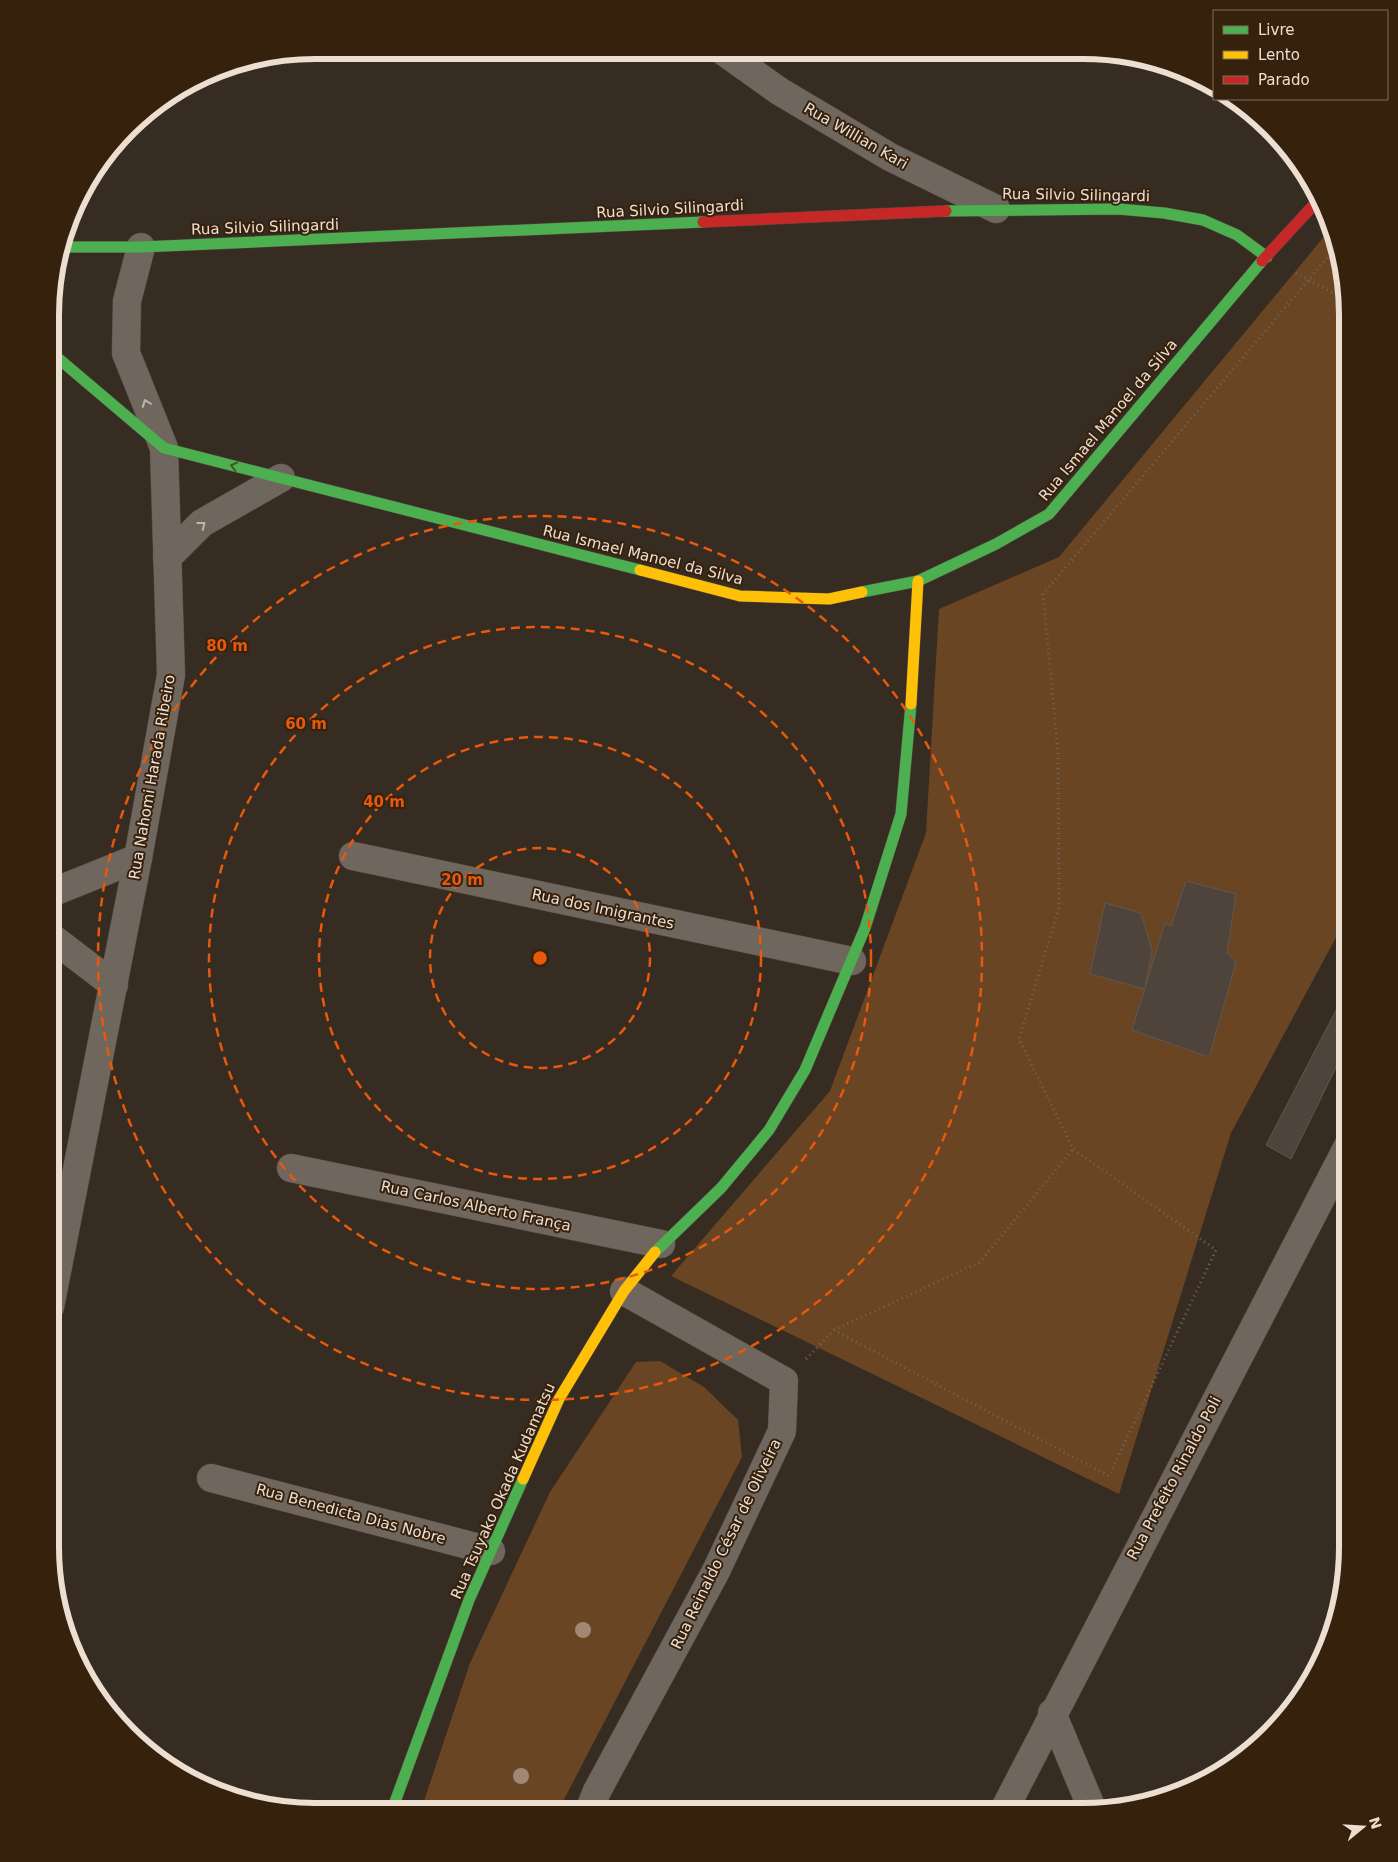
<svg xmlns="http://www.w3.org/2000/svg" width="1398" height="1862" viewBox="0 0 1398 1862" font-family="'DejaVu Sans',sans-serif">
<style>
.green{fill:#694524}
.building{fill:#4e443c;stroke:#61574e}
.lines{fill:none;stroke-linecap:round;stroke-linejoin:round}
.street-casing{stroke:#53483f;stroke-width:29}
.fast-casing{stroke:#53483f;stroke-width:12}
.slow-casing{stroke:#53483f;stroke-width:12}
.jam-casing{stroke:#53483f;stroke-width:12}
.path{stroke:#6f665e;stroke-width:3;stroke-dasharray:1 4;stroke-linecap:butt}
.street{stroke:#6f665e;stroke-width:28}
.fast{stroke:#4caf50;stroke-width:11}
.slow{stroke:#ffc107;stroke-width:11}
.jam{stroke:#c62828;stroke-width:11}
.tree{fill:#a08874}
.oneway{stroke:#c1b4a9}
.oneway2{stroke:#3f5a28}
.ring{fill:none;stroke:#e8590c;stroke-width:2.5;stroke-dasharray:9 6}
.labels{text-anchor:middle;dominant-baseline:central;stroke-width:4;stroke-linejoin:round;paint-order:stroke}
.street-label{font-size:15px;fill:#edded2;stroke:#36210d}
.rim{fill:none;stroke:#edded2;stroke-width:6}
.centre{fill:#e8590c;stroke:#36210d;stroke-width:2.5}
.ring-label{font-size:15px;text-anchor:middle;font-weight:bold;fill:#e8590c;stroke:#36210d;stroke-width:4;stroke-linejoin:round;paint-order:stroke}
</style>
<rect width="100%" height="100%" fill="#372c21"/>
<g class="green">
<polygon points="1332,227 1339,247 1348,315 1348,915 1231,1133 1119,1494 671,1276 830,1091 926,833 939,609 1059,557"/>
<polygon points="660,1361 704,1387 738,1420 742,1457 558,1811 421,1810 470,1663 550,1492 636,1362"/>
</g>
<g class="building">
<polygon points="1186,881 1236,894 1227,953 1236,962 1209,1057 1132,1030 1165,923 1171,926"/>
<polygon points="1105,903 1141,913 1152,951 1145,989 1090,974"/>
<polygon points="1345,993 1348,994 1348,1043 1291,1159 1266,1145"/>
</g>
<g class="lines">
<g class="street-casing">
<g id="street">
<polyline points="723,51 779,91 890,157 996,209"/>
<polyline points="167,558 202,523 281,478"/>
<polyline points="353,856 852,961"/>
<polyline points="51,893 138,858"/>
<polyline points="51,937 114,985"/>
<polyline points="291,1168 661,1244"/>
<polyline points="50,1307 138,858 171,675 164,448 126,353 127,301 141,247"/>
<polyline points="211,1478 491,1551"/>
<polyline points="1052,1713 1093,1811"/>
<polyline points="589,1811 597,1791 716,1571 782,1431 784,1381 624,1291"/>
<polyline points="1003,1812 1348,1146"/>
</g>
</g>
<g class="fast-casing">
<g id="fast">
<polyline points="946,211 1118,209 1164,213 1203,220 1237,235 1267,257"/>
<polyline points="64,247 141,247 703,222"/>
<polyline points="52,353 164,448 640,570"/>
<polyline points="862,592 918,581 996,544 1049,514 1262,261"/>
<polyline points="655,1252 721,1188 769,1130 805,1070 865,928 901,814 911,704"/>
<polyline points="392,1810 469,1600 523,1479"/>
</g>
</g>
<g class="slow-casing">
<g id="slow">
<polyline points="640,570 740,596 829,599 862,592"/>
<polyline points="911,704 918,581"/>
<polyline points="523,1479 559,1399 624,1291 655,1252"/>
</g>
</g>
<g class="jam-casing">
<g id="jam">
<polyline points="703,222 946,211"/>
<polyline points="1262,261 1321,197"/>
</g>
</g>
<g class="path">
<polyline points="1296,273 1346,300"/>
<polyline points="834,1330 1109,1476 1216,1250 1073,1149 1019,1039 1059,908 1058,752 1043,594 1338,245"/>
<polyline points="806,1359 834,1330 980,1262 1073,1149"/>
</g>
<use href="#street" class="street"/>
<use href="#fast" class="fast"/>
<use href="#slow" class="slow"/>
<use href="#jam" class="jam"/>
</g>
<g class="tree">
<circle cx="583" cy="1630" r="8"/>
<circle cx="521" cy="1776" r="8"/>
</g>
<defs><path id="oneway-chevron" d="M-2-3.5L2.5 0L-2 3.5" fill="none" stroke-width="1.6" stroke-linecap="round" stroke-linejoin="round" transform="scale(1.25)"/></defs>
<g class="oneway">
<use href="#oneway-chevron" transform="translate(146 403) rotate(-111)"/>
<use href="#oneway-chevron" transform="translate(202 525) rotate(-38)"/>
</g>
<use class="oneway2" href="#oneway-chevron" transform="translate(234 466) rotate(-166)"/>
<g class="ring">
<circle cx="540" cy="958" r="110"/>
<circle cx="540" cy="958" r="221"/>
<circle cx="540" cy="958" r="331"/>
<circle cx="540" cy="958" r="442"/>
</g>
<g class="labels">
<g class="street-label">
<text transform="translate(856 136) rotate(30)">Rua Willian Kari</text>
<text transform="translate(1076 195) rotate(1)">Rua Silvio Silingardi</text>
<text transform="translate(670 209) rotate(-3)">Rua Silvio Silingardi</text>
<text transform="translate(265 227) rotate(-2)">Rua Silvio Silingardi</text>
<text transform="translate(1108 420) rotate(-50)">Rua Ismael Manoel da Silva</text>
<text transform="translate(643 555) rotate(14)">Rua Ismael Manoel da Silva</text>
<text transform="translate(152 777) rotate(-80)">Rua Nahomi Harada Ribeiro</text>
<text transform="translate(603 909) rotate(12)">Rua dos Imigrantes</text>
<text transform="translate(476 1206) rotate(12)">Rua Carlos Alberto França</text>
<text transform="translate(1174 1478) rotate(-62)">Rua Prefeito Rinaldo Poli</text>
<text transform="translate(503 1491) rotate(-66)">Rua Tsuyako Okada Kudamatsu</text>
<text transform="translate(351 1514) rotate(15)">Rua Benedicta Dias Nobre</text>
<text transform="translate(726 1544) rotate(-64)">Rua Reinaldo César de Oliveira</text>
</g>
</g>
<path d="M0 0H1398V1862H0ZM315 59H1083A256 256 0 0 1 1339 315V1547A256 256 0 0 1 1083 1803H315A256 256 0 0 1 59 1547V315A256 256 0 0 1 315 59Z" fill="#36210d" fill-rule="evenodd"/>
<path class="rim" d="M315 59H1083A256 256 0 0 1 1339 315V1547A256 256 0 0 1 1083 1803H315A256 256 0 0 1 59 1547V315A256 256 0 0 1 315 59Z"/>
<circle cx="540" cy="958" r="8" class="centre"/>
<g class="ring-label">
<text x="227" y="651">80 m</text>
<text x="306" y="729">60 m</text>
<text x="384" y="807">40 m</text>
<text x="462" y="885">20 m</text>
</g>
<rect x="1213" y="10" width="175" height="90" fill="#36210d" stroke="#7f6d5c"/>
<rect x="1223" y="26" width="25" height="8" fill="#4caf50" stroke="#7f6d5c"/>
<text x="1258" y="35" font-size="15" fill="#edded2">Livre</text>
<rect x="1223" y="51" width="25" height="8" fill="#ffc107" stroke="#7f6d5c"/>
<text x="1258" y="60" font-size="15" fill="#edded2">Lento</text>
<rect x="1223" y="76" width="25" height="8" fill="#c62828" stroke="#7f6d5c"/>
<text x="1258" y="85" font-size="15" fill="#edded2">Parado</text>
<g transform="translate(1363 1827) rotate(72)" stroke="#36210d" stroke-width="4" paint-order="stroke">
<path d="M0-4L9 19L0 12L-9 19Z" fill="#edded2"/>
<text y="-8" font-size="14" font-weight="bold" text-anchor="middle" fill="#edded2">N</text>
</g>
</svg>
